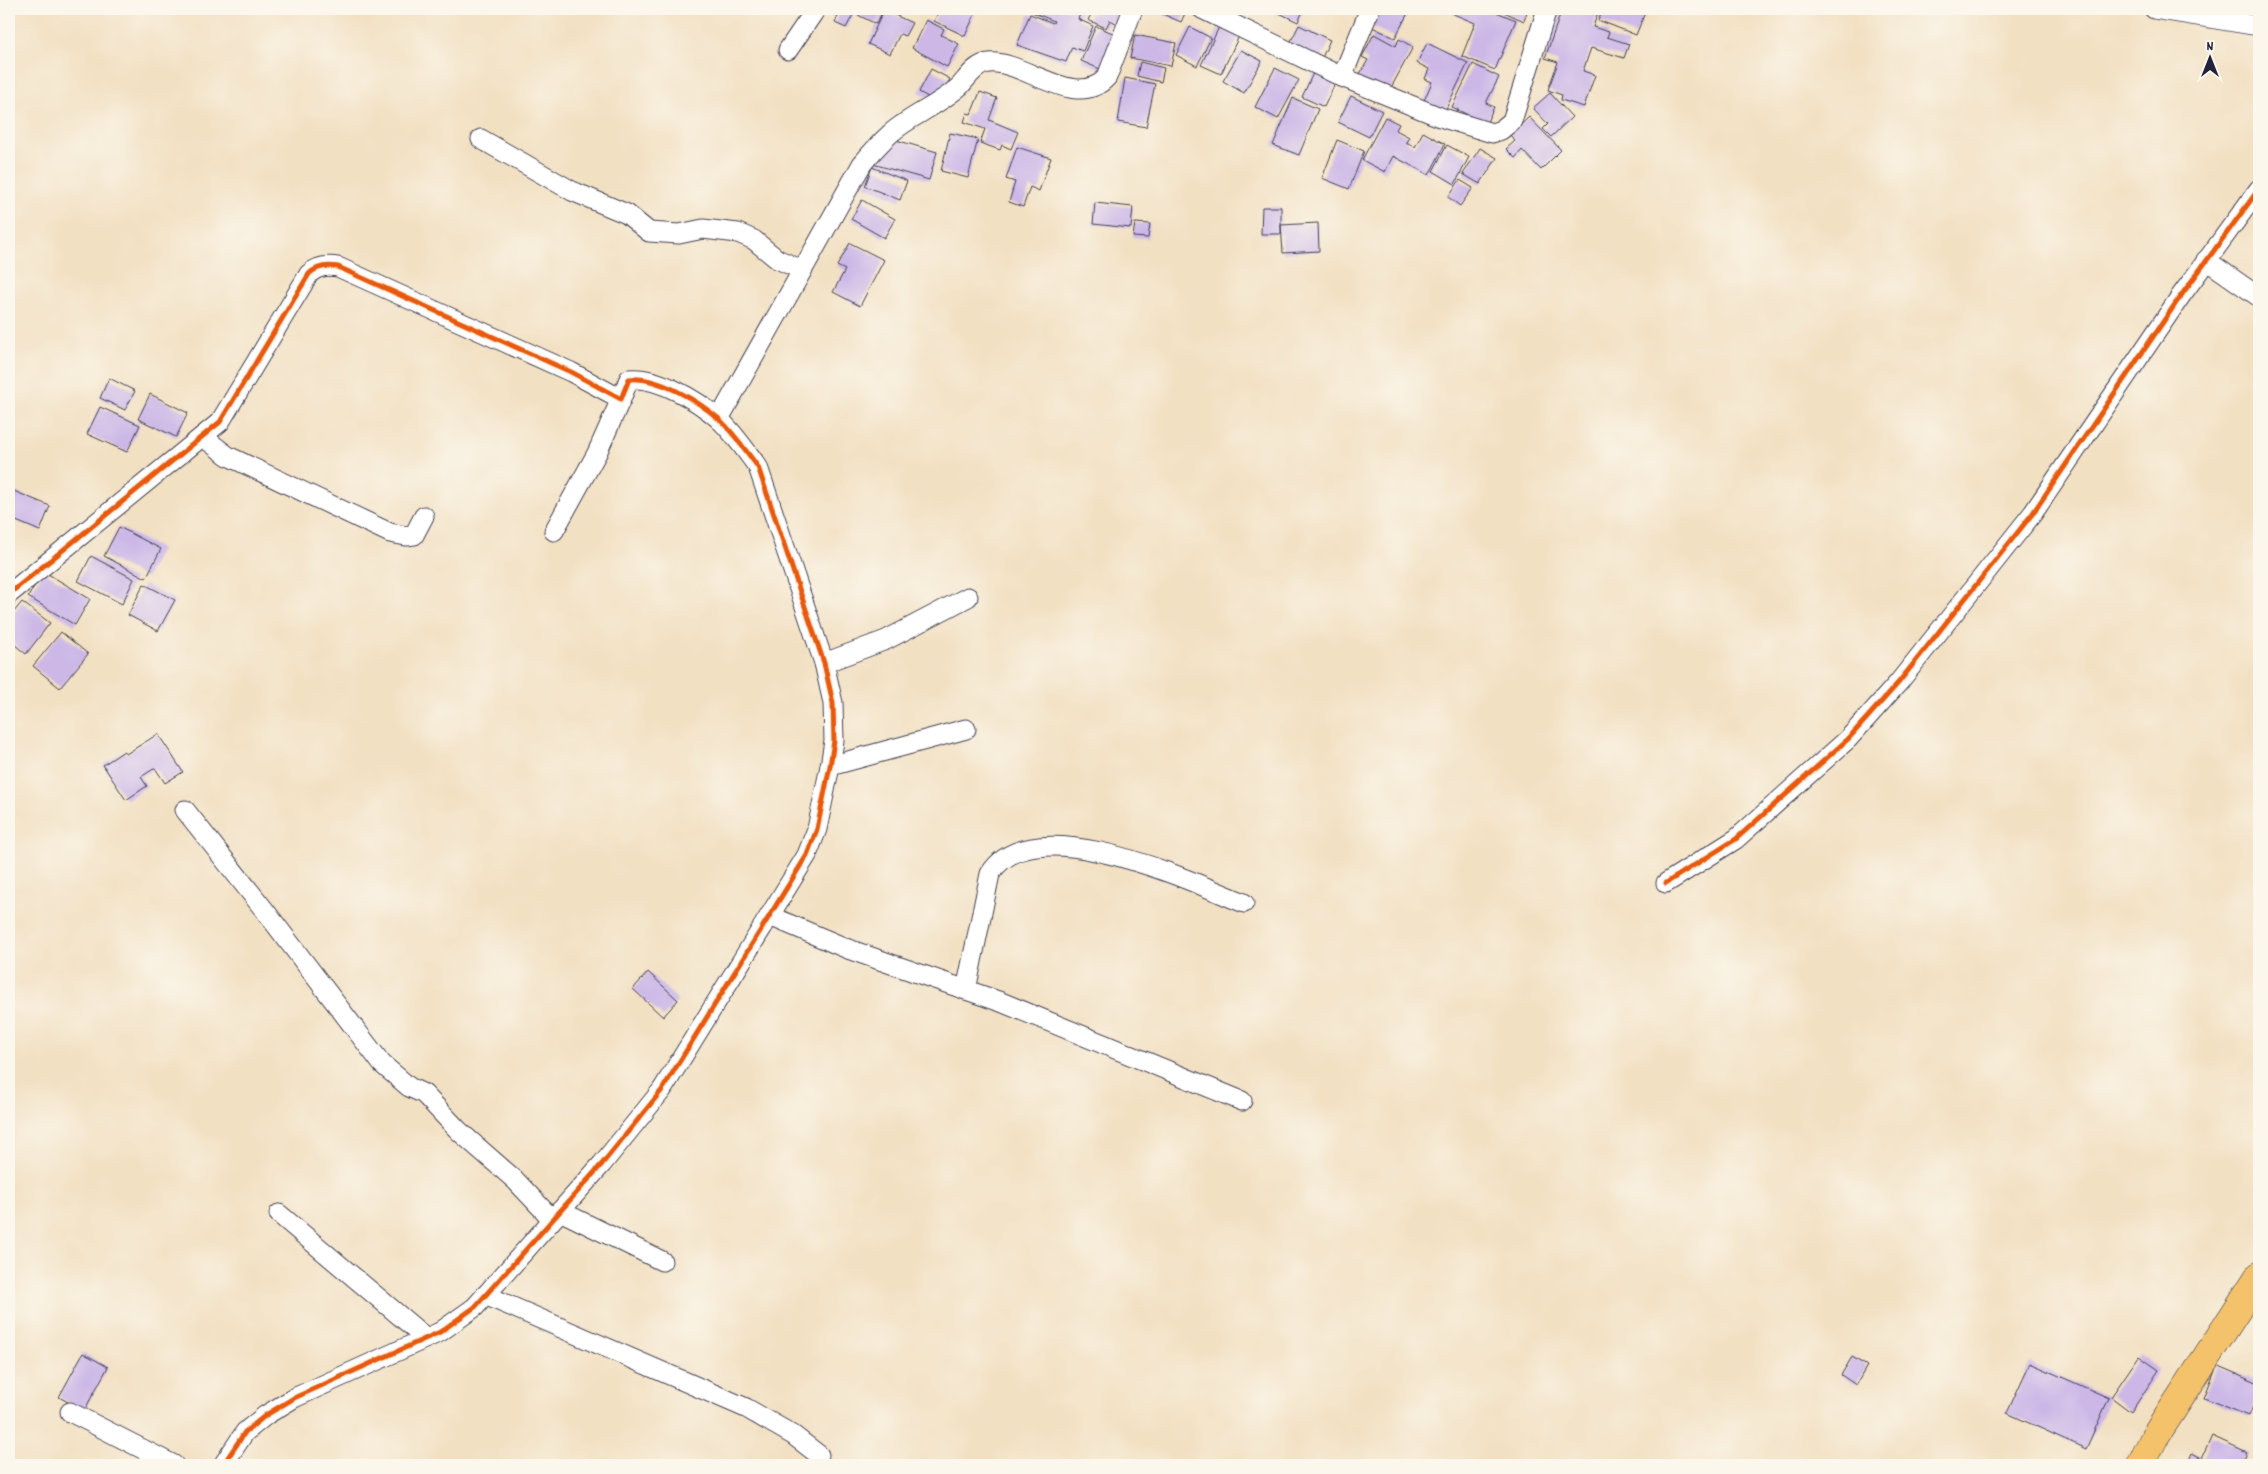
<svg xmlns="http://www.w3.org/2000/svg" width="2268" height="1474" viewBox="0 0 2268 1474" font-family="Dekko,sans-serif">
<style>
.building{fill:#ccb7e7}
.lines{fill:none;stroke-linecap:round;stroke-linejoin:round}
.street-casing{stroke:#413e4f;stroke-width:21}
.primary-casing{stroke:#413e4f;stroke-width:29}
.street{stroke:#fff;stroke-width:19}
.primary{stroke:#f4c26a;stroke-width:28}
.cycleway-casing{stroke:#fbf7ec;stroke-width:8}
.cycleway{stroke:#e8590c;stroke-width:5}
</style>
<rect width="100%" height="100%" fill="#fbf7ec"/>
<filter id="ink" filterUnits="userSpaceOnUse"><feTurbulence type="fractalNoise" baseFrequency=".02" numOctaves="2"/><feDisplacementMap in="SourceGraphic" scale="10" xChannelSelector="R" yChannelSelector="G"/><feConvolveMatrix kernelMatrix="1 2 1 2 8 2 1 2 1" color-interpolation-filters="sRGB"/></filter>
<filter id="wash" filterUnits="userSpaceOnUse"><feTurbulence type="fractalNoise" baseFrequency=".0096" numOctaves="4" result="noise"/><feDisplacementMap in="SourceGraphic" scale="20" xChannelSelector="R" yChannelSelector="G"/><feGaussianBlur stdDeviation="1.12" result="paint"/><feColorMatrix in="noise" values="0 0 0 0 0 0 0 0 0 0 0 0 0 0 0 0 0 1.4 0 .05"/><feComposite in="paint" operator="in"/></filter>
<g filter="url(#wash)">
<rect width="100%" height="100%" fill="#f2e0c2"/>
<g id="blocks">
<g class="building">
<polygon points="834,9 884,9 876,24 854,13 846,28 835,23 838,16 832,13"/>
<polygon points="940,9 964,9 975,14 965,36 934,21"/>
<polygon points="1027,9 1082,9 1078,19 1093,26 1083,51 1072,47 1066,62 1017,45 1030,14 1053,23 1054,21 1027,10"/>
<polygon points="1094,9 1128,9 1120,25 1110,20 1106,28 1088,20"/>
<polygon points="1151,9 1187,9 1181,22"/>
<polygon points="1279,9 1304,9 1298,22 1277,12"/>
<polygon points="1379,9 1410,9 1395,38 1370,26"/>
<polygon points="1453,9 1489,9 1516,20 1495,70 1462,56 1475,23 1451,13"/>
<polygon points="1505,9 1528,9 1524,21 1504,12"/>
<polygon points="1562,9 1599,9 1593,27 1609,32 1607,37 1629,44 1624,58 1591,48 1583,71 1595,75 1584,107 1561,100 1562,95 1548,90 1558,62 1545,58"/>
<polygon points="1603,9 1644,9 1646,10 1636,35 1598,20"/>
<polygon points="884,10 912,23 905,36 900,34 890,54 868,44"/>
<polygon points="926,20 944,29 941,35 959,44 947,67 912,48"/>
<polygon points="1299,25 1330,40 1320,62 1288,47"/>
<polygon points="1096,26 1122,37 1107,72 1081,61"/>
<polygon points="1190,27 1211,38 1197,66 1176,55"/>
<polygon points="1219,27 1239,36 1221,74 1201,65"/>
<polygon points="1374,34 1396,46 1399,39 1413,47 1387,95 1357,79 1368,60 1362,57"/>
<polygon points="1135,35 1176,43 1171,66 1130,58"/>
<polygon points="1427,43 1468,63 1444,113 1423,103 1432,82 1425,79 1429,69 1417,63"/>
<polygon points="1241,50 1262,61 1244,93 1223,81"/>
<polygon points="1140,62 1164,68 1161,82 1137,76"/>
<polygon points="1473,64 1499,77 1486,103 1494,107 1486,124 1452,107"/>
<polygon points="1275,68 1299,80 1278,119 1255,107"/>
<polygon points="931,69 950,79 937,102 919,92"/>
<polygon points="1315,69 1337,79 1324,107 1302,97"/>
<polygon points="1125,78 1155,84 1146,127 1118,122"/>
<polygon points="980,92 997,98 989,120 1018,132 1011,149 1002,145 1000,150 980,143 985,129 964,122 967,113 971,114"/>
<polygon points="1550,93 1572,117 1551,137 1543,129 1548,124 1533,108"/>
<polygon points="1351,96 1382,111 1369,137 1338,122"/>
<polygon points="1293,98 1318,109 1299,155 1273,145"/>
<polygon points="1385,117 1399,124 1396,130 1409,137 1406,142 1415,147 1423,132 1445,144 1429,175 1393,156 1385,172 1362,160"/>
<polygon points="1529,117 1561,150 1541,170 1522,150 1515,158 1506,149 1515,141 1510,135"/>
<polygon points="950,133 978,139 968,178 941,171"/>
<polygon points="889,138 937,152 929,180 873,164 877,149 886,151"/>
<polygon points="1337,140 1364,151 1349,189 1322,178"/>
<polygon points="1447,145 1469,157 1455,184 1433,171"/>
<polygon points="1017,147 1051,158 1039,191 1030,187 1023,207 1009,202 1015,182 1006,179"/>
<polygon points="1480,148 1497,158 1480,184 1463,174"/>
<polygon points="872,167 907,181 900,200 865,186"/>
<polygon points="1460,180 1473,188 1460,206 1448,197"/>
<polygon points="862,200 895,219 884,238 851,219"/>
<polygon points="1095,203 1133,207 1131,228 1093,224"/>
<polygon points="1262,207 1281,207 1281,234 1261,234"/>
<polygon points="1135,223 1150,224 1148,238 1133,237"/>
<polygon points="1318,223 1319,251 1283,253 1281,225"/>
<polygon points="850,243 884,260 860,306 833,292 845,270 837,266"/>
<polygon points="109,378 135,391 125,410 100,398"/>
<polygon points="150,394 188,413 176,437 138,419"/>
<polygon points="100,407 140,425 127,452 87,434"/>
<polygon points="9,489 50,506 40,531 9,518"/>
<polygon points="119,527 161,549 146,578 104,556"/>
<polygon points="91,556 134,579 122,604 78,581"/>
<polygon points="43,571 90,599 75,625 28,597"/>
<polygon points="144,584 175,600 158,631 128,615"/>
<polygon points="22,602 50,623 26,654 9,640 9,618"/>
<polygon points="61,632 88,654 60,688 33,666"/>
<polygon points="158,734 183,772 165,783 155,768 141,777 147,786 126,800 103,765 124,751 126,754"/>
<polygon points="648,972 678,1000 663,1017 633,989"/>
<polygon points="83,1353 108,1367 84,1411 59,1397"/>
<polygon points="2139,1356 2159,1370 2131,1412 2111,1397"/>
<polygon points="1852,1357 1867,1366 1856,1385 1841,1375"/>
<polygon points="2030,1363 2109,1398 2086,1449 2007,1413"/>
<polygon points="2217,1365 2259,1383 2259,1392 2249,1416 2204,1398"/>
<polygon points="2212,1436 2247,1452 2241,1465 2187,1465 2192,1453 2202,1458"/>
</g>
</g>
</g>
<g filter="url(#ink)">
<use href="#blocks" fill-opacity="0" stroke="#413e4f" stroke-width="1"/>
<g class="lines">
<g class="street-casing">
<g id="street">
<polyline points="1202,9 1342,77 1440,117 1492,133 1501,130 1512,121 1547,9"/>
<polyline points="2154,9 2259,26"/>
<polyline points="788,50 816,9"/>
<polyline points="1342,77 1370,9"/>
<polyline points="481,139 572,191 627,214 649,232 679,234 703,229 738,233 754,240 777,259 802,270"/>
<polyline points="2206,260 2259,297"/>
<path d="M719 419 862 164C871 153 880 143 891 133 912 115 939 105 960 86 968 77 976 64 989 63 1022 59 1076 112 1107 77L1133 9"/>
<polyline points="203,437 228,456 390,533 406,536 414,535 424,516"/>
<polyline points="554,531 597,453 621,399"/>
<path d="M9 594 220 422 309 274C317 266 327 265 338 267L571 372 621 399 629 379C658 376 698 401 719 419 734 433 746 451 758 467L824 663 833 703 834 741 830 766 817 829 807 855 662 1090 602 1164 475 1307 440 1332 294 1398 266 1415 245 1432 223 1465"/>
<polyline points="824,663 886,640 968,597"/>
<polyline points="830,766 966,729"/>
<polyline points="185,810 266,912 382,1064 409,1087 424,1094 459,1131 514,1179 552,1219"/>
<polyline points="1666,883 1736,839 1848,739 1899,682 2033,513 2180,297 2259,189"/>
<polyline points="770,916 848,949 1001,1002 1242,1101"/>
<path d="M966 990 990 874C1031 806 1190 881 1244 903"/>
<polyline points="560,1211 662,1261"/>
<polyline points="279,1214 426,1338"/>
<polyline points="485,1295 746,1408 793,1435 819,1455"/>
<polyline points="70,1412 174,1465"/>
</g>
</g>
<g class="primary-casing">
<polyline id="primary" points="2141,1465 2154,1438 2259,1276"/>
</g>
<use href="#street" class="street"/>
<use href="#primary" class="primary"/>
<g class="cycleway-casing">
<g id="cycleway">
<path d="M9 594 220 422 309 274C317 266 327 265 338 267L571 372 621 399 629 379C658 376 698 401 719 419 734 433 746 451 758 467L824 663 833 703 834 741 830 766 817 829 807 855 662 1090 602 1164 475 1307 440 1332 294 1398 266 1415 245 1432 223 1465"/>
<polyline points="1666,883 1736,839 1848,739 1899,682 2033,513 2180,297 2259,189"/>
</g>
</g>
<use href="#cycleway" class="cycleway"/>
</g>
</g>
<rect width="2268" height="1474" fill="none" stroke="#fbf7ec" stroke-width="30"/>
<g transform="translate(2210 58)" stroke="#fbf7ec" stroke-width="4" paint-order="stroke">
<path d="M0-4L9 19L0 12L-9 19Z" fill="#22223b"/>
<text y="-8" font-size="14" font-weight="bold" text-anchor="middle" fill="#22223b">N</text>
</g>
</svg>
